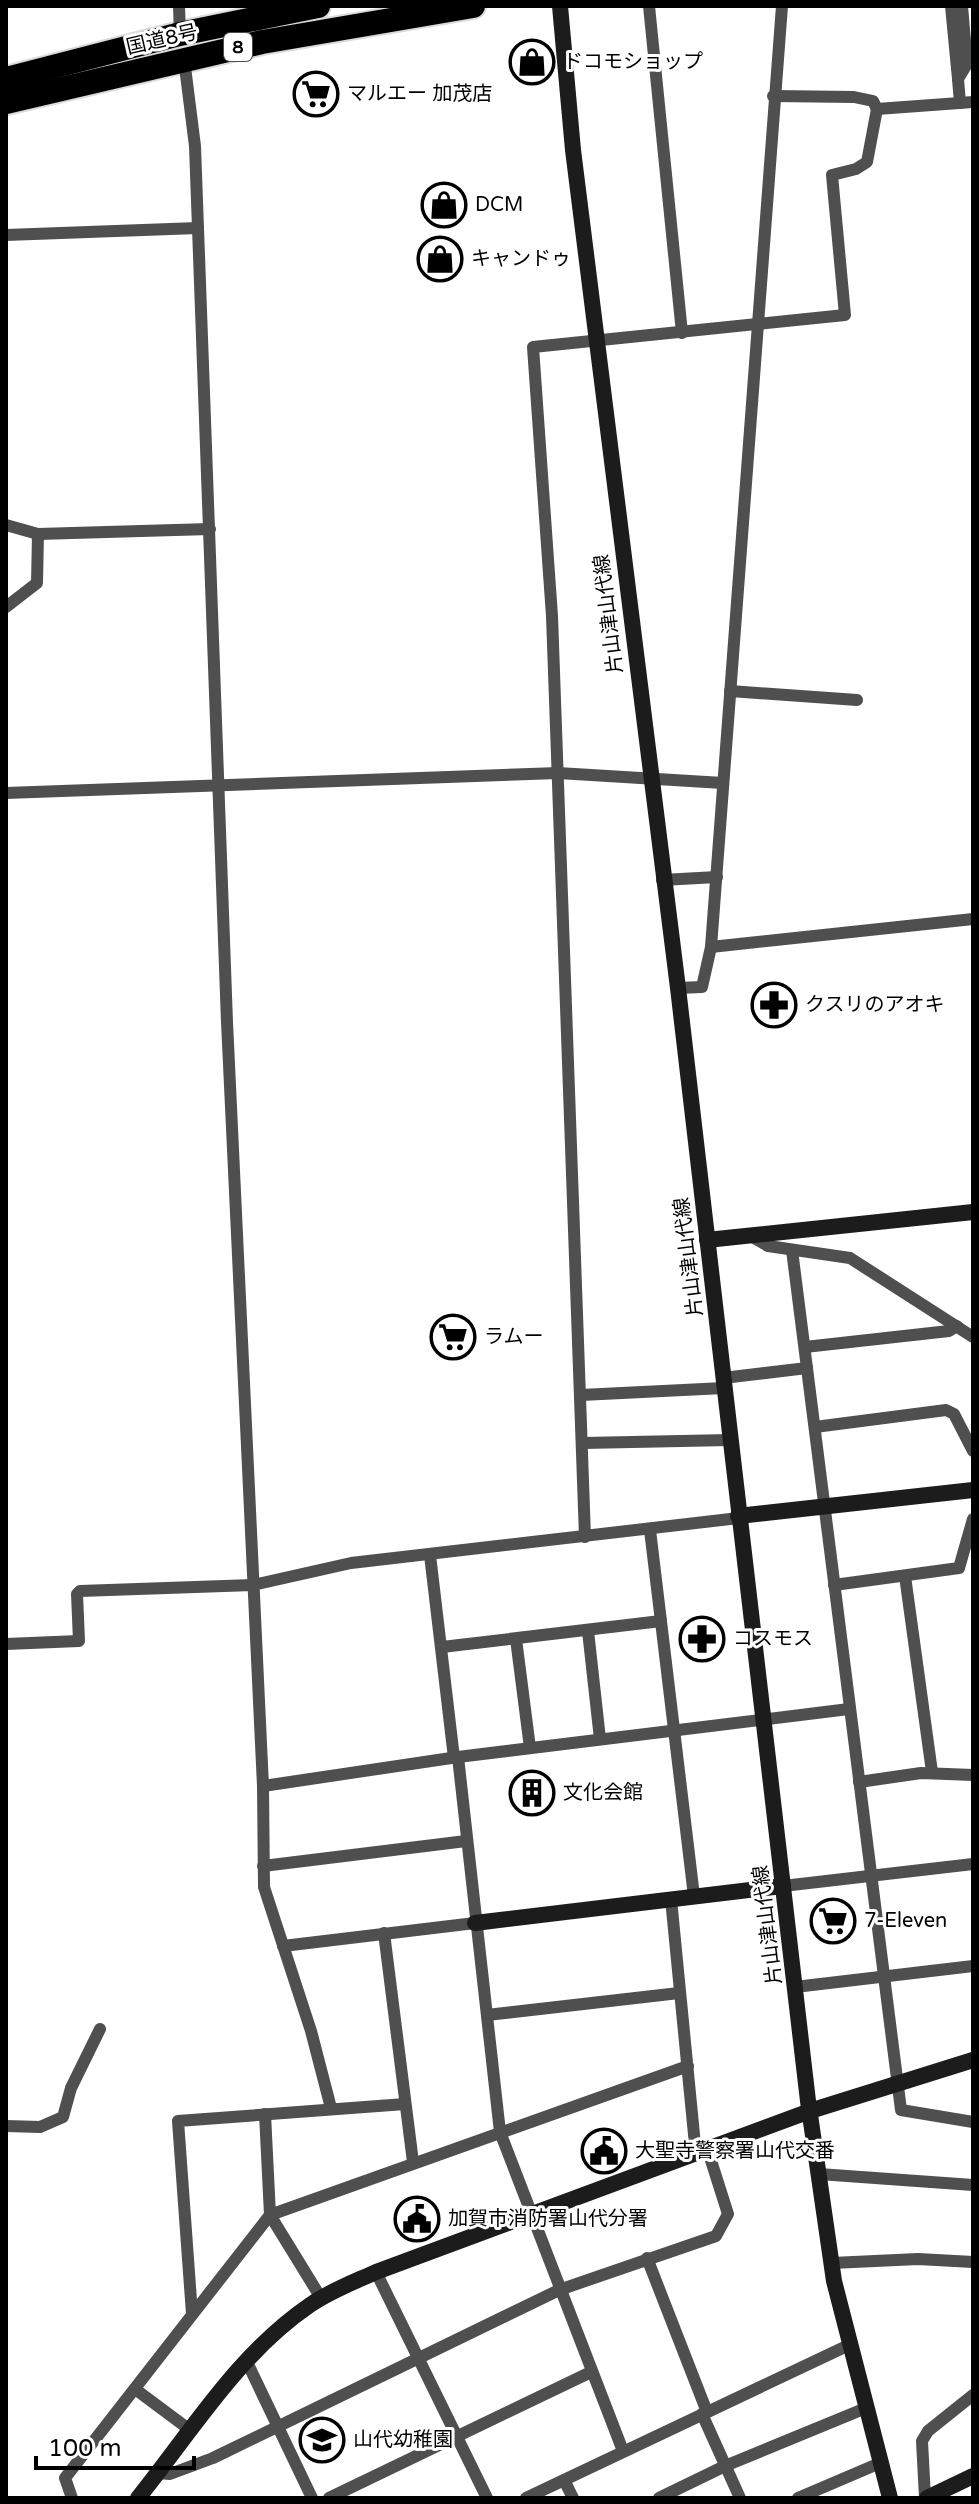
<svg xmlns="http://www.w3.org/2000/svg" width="979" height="2504" viewBox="0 0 979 2504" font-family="'Varela Round','Noto Sans JP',sans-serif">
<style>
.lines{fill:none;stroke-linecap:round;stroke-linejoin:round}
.highway-casing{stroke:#dbdbdb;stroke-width:28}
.street{stroke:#4f4f4f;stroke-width:12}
.secondary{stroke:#1c1c1c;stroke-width:16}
.highway{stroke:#000;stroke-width:24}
.labels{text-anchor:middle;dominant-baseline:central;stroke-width:6;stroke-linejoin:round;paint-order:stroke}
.shield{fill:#fff;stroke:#4c4c4c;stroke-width:2}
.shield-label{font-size:18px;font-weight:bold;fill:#000}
.street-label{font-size:20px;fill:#000;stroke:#fff}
.poi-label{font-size:20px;fill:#000;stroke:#fff;text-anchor:start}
</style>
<rect width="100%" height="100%" fill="#fff"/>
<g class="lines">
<g class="highway-casing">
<g id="highway">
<polyline points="6,79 180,34 318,6"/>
<polyline points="6,102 262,42 473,6"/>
</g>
</g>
<g class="street">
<polyline points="179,6 180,34"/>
<polyline points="649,6 682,333"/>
<polyline points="951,6 958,79"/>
<polyline points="184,59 195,146 227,1022 263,1786 264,1887 311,2031 331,2108"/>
<polyline points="773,96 854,97 873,101 877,109"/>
<polyline points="960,103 958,79 967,64 962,6"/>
<polyline points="877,109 973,102"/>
<polyline points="6,235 198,228"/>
<polyline points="6,525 38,534 210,529"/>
<polyline points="6,607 37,583 38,534"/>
<polyline points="730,691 857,700"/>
<polyline points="6,793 558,773 723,783"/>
<polyline points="662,880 717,877"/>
<polyline points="711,947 973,919"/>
<polyline points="678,988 702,987 711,947 782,6"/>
<polyline points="749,1235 768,1246 850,1258 973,1337"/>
<polyline points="792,1250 901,2110 973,2122"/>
<polyline points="805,1347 949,1331 957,1326"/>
<polyline points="723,1378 807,1368"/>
<polyline points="581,1395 724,1388"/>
<polyline points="815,1427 946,1410 954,1414 973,1451"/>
<polyline points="583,1443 730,1440"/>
<polyline points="650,1530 694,1896"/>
<polyline points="585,1537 552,616 533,347 845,315 832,175 856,169 867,162 877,109"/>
<polyline points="430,1555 454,1758"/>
<polyline points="905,1576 932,1772"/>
<polyline points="834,1585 959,1568 973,1519"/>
<polyline points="588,1631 600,1739"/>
<polyline points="516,1639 530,1748"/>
<polyline points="6,1644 79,1641 77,1594 80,1591 253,1585 351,1563 739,1518"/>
<polyline points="442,1647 661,1621"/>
<polyline points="458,1757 500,2132 623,2451"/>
<polyline points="859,1782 921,1773 973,1775"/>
<polyline points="263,1786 458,1757 849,1709"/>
<polyline points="263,1866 466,1841"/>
<polyline points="783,1886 973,1864"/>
<polyline points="671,1899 696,2155"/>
<polyline points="384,1933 413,2162"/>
<polyline points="283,1946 475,1923"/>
<polyline points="795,1987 973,1966"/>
<polyline points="487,2015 679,1993"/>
<polyline points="265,2114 270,2215 321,2298"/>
<polyline points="6,2126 40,2127 63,2117 71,2088 100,2029"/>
<polyline points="819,2174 973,2185"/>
<polyline points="647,2258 707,2412"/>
<polyline points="832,2263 918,2259 973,2262"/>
<polyline points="376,2272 487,2498"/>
<polyline points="192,2314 178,2121 405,2104"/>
<polyline points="246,2360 312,2498"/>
<polyline points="135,2389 190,2430"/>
<polyline points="702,2414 740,2498"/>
<polyline points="158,2473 170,2474 213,2458 559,2290 716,2236 728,2214 708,2151"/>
<polyline points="564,2480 573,2498"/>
<polyline points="72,2498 65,2478 270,2215 688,2066"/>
<polyline points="329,2498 591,2372"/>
<polyline points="526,2498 849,2345"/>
<polyline points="659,2498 725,2466 866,2408"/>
<polyline points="798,2498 880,2463"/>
<polyline points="925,2498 922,2441 928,2431 973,2395"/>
</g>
<g class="secondary">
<polyline points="560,6 573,150 678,988 808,2101 834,2281 890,2498"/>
<polyline points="707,1240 973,1212"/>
<polyline points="738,1516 973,1490"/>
<polyline points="475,1923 783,1886"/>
<path d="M138 2498C192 2431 238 2354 310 2305 330 2291 354 2282 376 2272L810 2111 973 2060"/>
<polyline points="927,2498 973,2476"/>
</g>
<use href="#highway" class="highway"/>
</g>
<defs>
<g id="shop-ring" transform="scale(2.3)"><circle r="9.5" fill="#fff" stroke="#000" stroke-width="1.5"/><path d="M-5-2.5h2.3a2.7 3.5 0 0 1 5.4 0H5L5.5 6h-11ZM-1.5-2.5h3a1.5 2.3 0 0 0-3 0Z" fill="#000"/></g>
<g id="supermarket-ring" transform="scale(2.3)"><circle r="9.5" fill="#fff" stroke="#000" stroke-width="1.5"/><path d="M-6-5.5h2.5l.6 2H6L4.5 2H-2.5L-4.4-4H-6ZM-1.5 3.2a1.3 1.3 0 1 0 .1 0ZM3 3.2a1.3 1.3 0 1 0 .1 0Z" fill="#000"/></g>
<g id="pharmacy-ring" transform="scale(2.3)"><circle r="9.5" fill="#fff" stroke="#000" stroke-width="1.5"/><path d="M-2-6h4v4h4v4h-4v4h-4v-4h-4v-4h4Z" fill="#000"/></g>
<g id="building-ring" transform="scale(2.3)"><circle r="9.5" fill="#fff" stroke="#000" stroke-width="1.5"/><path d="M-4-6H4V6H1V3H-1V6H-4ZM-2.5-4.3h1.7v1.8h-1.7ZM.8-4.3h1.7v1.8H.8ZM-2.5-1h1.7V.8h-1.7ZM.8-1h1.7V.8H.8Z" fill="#000"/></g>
<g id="civic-ring" transform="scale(2.3)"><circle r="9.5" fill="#fff" stroke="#000" stroke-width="1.5"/><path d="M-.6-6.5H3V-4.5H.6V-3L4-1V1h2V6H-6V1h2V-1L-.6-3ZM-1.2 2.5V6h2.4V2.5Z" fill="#000"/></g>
<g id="school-ring" transform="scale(2.3)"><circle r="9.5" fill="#fff" stroke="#000" stroke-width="1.5"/><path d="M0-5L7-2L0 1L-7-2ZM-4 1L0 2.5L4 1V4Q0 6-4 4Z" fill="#000"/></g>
</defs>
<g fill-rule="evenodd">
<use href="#shop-ring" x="532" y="62"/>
<use href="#supermarket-ring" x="316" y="94"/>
<use href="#shop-ring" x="444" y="205"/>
<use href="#shop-ring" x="440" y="259"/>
<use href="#pharmacy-ring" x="774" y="1005"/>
<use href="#supermarket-ring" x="453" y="1337"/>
<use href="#pharmacy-ring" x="702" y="1639"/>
<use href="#building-ring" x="532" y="1793"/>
<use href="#supermarket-ring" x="833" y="1921"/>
<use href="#civic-ring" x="604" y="2151"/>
<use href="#civic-ring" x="417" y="2219"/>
<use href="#school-ring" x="322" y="2440"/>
</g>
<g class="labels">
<rect class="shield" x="224" y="33" width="28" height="28" rx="6"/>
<g class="shield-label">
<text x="238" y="47">8</text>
</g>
<g class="street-label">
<text transform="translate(162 40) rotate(-13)">国道8号</text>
<text transform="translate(609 614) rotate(-97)">片山津山代線</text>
<text transform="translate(689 1257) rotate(-97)">片山津山代線</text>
<text transform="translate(768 1925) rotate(-97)">片山津山代線</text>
</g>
<g class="poi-label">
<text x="563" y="62">ドコモショップ</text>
<text x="347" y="94">マルエー 加茂店</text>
<text x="475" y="205">DCM</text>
<text x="471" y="259">キャンドゥ</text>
<text x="805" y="1005">クスリのアオキ</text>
<text x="484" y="1337">ラムー</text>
<text x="733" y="1639">コスモス</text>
<text x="563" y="1793">文化会館</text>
<text x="864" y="1921">7-Eleven</text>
<text x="635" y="2151">大聖寺警察署山代交番</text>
<text x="448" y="2219">加賀市消防署山代分署</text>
<text x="353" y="2440">山代幼稚園</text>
</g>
</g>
<rect width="979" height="2504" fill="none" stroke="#000000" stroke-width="16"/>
<path d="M36 2456v12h158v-12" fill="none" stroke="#000000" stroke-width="4"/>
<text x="48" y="2456" font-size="24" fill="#000000" stroke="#ffffff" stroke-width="6" paint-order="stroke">100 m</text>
</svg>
